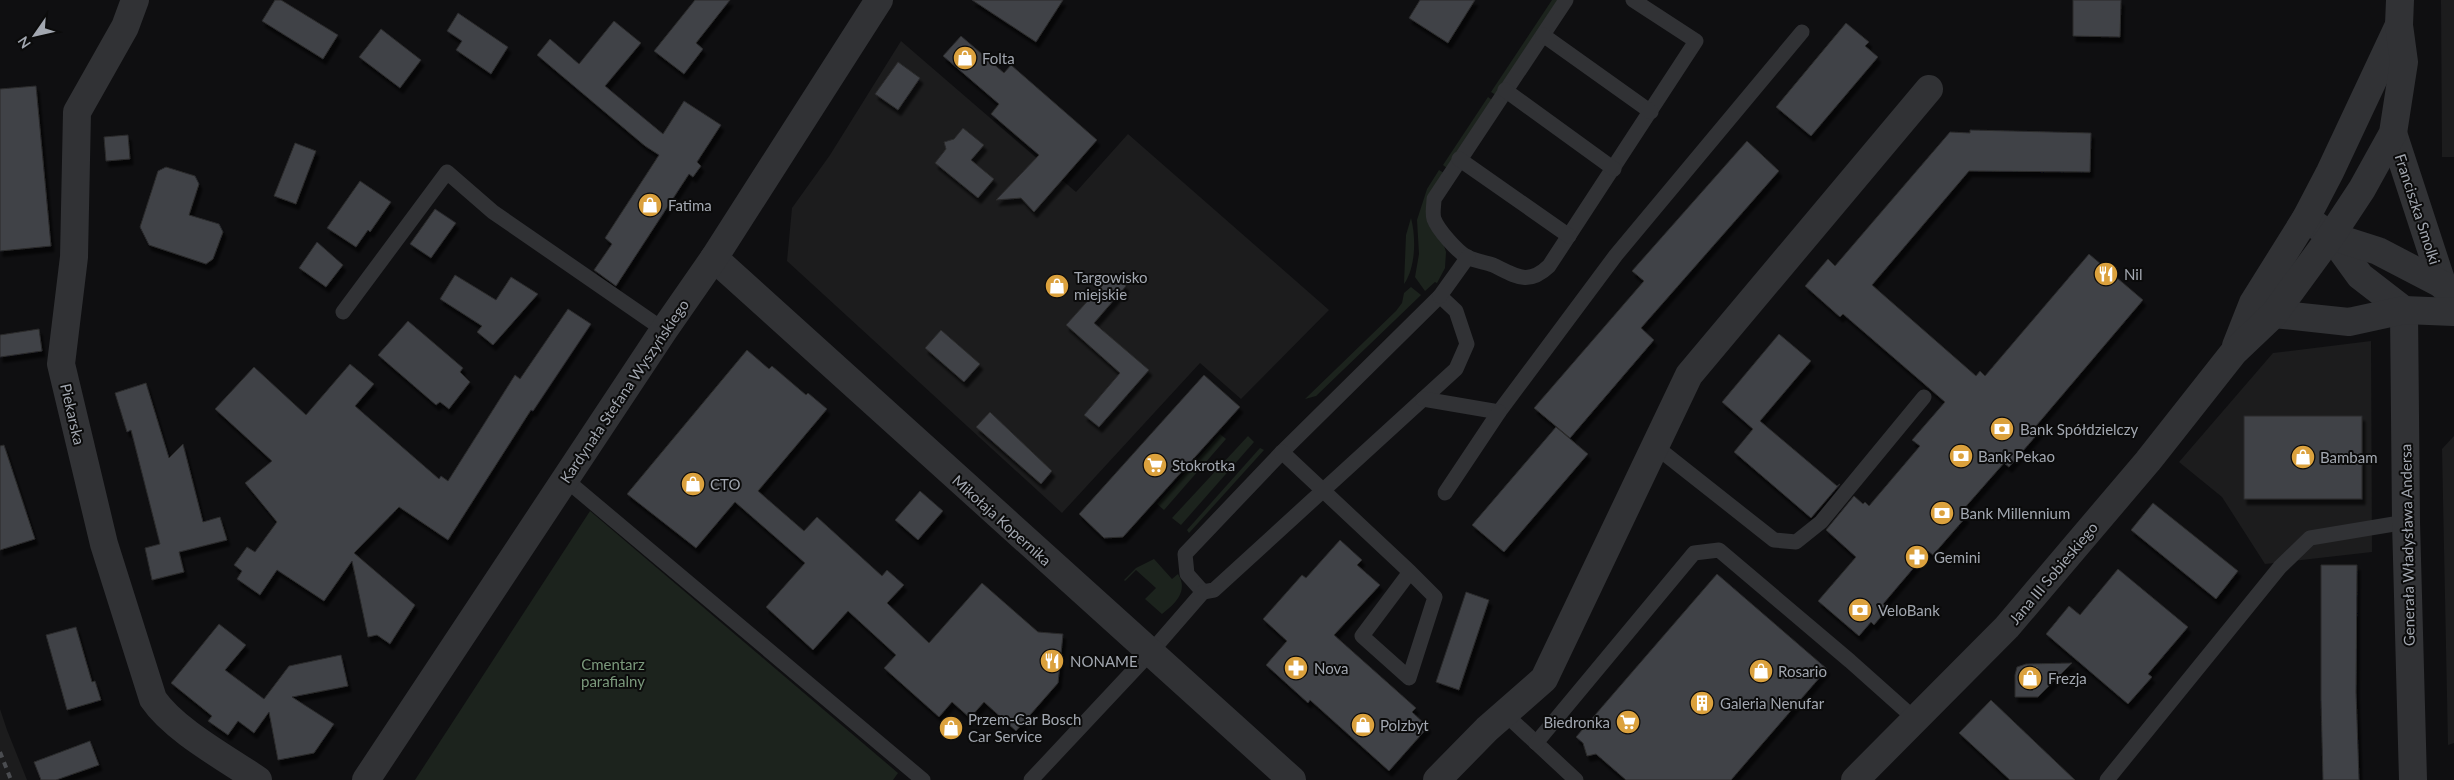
<svg xmlns="http://www.w3.org/2000/svg" width="2454" height="780" viewBox="0 0 2454 780" font-family="Lato,sans-serif">
<style>
.built{fill:#1c1c1d}
.green{fill:#1c231d}
.building{fill:#414346;stroke:#2a2a2c;filter:url(#shadow)}
.lines{fill:none;stroke-linecap:round;stroke-linejoin:round}
.service{stroke:#313235;stroke-width:15}
.minor{stroke:#313235;stroke-width:28}
.tertiary{stroke:#313235;stroke-width:28}
.rail{stroke:#4a4c50;stroke-width:4;stroke-dasharray:6 5;stroke-linecap:butt}
.labels{text-anchor:middle;dominant-baseline:central;stroke-width:4;stroke-linejoin:round;paint-order:stroke}
.poi-label{font-size:15px;fill:#a2a7b0;stroke:#0b0b0b;text-anchor:start}
.street-label{font-size:15px;fill:#a2a7b0;stroke:#0b0b0b}
.park-label{font-size:15px;fill:#7b997c;stroke:#0b0b0b}
</style>
<defs>
<filter id="shadow"><feDropShadow dx="3" dy="5.5" stdDeviation="1" flood-color="#0009"/></filter>
</defs>
<rect width="100%" height="100%" fill="#0f0f11"/>
<g class="built">
<polygon points="2441,0 2454,0 2454,157 2442,157"/>
<polygon points="901,41 1076,192 1128,134 1329,310 1241,399 1200,363 1062,513 787,261 792,208 830,155"/>
<polygon points="2371,341 2372,552 2265,564 2222,497 2179,462 2273,353"/>
<polygon points="2454,436 2454,743 2448,745 2442,449"/>
<polygon points="0,709 7,730 27,780 0,780"/>
</g>
<g class="green">
<polygon points="1552,0 1558,0 1496,95 1491,92"/>
<polygon points="1488,97 1492,100 1447,168 1443,165"/>
<polygon points="1439,170 1444,173 1428,197 1446,252 1445,268 1437,283 1435,282 1425,291 1415,277 1419,254 1417,220 1427,189"/>
<path d="M1411 218C1416 237 1416 267 1404 284L1406 235Z"/>
<polygon points="1411,287 1421,295 1316,396 1305,399 1396,311 1402,303 1404,293"/>
<polygon points="1220,434 1226,439 1164,510 1157,504"/>
<polygon points="1248,436 1254,442 1181,525 1172,518"/>
<polygon points="1260,448 1264,450 1189,533 1187,530"/>
<polygon points="590,511 898,773 893,780 415,780"/>
<path d="M1154 559 1172 579 1178 574C1189 591 1175 604 1162 614L1145 599 1156 588 1136 570 1125 581 1124 580 1136 568Z"/>
</g>
<g class="building">
<polygon points="275,0 281,0 338,35 323,59 262,21"/>
<polygon points="695,0 730,0 696,43 703,49 684,74 654,51"/>
<polygon points="972,0 1063,0 1036,42"/>
<polygon points="1420,0 1475,0 1448,43 1409,18"/>
<polygon points="2073,0 2121,0 2120,37 2073,36"/>
<polygon points="458,13 508,47 491,74 456,50 462,41 447,31"/>
<polygon points="614,21 641,43 605,86 663,134 684,101 721,125 697,162 701,166 693,177 689,174 616,286 594,270 612,244 605,238 659,155 645,146 537,55 550,39 579,64"/>
<polygon points="1846,23 1869,42 1865,46 1878,57 1811,136 1776,107"/>
<polygon points="381,29 421,60 400,88 359,57"/>
<polygon points="961,36 1004,73 1011,65 1097,140 1034,212 1021,198 996,200 1039,155 991,114 999,104 943,56"/>
<polygon points="898,62 920,78 898,110 875,94"/>
<polygon points="36,86 51,246 0,251 0,89"/>
<polygon points="963,128 984,145 971,160 994,179 978,198 935,163 946,149 944,142 954,139"/>
<polygon points="1970,130 2091,133 2090,172 1969,171 1872,285 1976,376 1980,371 1985,376 2089,254 2143,300 2036,426 2041,430 2009,467 2004,463 1961,512 1966,517 1933,555 1928,551 1883,604 1888,608 1874,625 1871,622 1859,636 1818,601 1856,557 1826,530 1854,496 1863,504 1865,502 1869,506 1920,446 1912,440 1945,402 1843,314 1840,317 1805,286 1828,259 1835,266 1950,132 1970,133"/>
<polygon points="128,135 130,159 106,161 104,137"/>
<polygon points="1747,141 1779,171 1641,328 1654,340 1570,438 1534,408 1644,281 1632,271"/>
<polygon points="295,143 316,151 296,204 274,196"/>
<polygon points="166,167 195,176 199,184 189,215 219,224 223,232 213,259 206,264 149,245 140,227 158,171"/>
<polygon points="360,181 391,202 370,232 368,230 356,247 327,228"/>
<polygon points="435,209 456,223 431,258 410,244"/>
<polygon points="317,242 343,265 326,287 299,268"/>
<polygon points="1112,274 1126,286 1094,323 1149,370 1099,427 1084,415 1120,373 1066,325"/>
<polygon points="455,275 496,300 511,277 538,294 493,345 477,332 482,326 440,299"/>
<polygon points="568,309 591,324 533,411 531,410 448,540 399,507 354,553 415,605 390,644 377,635 368,637 352,561 324,601 277,570 260,595 237,579 242,571 234,565 247,547 255,552 277,522 245,483 272,461 215,409 254,367 306,415 350,364 374,384 355,406 439,479 441,476 448,481 515,375 520,379"/>
<polygon points="408,321 463,368 460,372 470,382 449,409 440,402 436,405 378,355"/>
<polygon points="39,329 42,351 0,357 0,335"/>
<polygon points="941,330 980,364 964,382 925,348"/>
<polygon points="1779,334 1811,361 1760,421 1837,486 1840,484 1811,518 1734,452 1753,429 1722,402"/>
<polygon points="747,350 769,369 772,366 806,395 808,393 827,409 758,491 804,531 817,517 882,576 887,570 904,585 887,603 929,643 982,583 1038,632 1063,634 1058,683 1016,731 984,702 970,718 952,702 939,717 884,668 896,655 848,611 813,650 766,607 805,563 735,502 696,548 627,494"/>
<polygon points="1204,375 1240,407 1123,537 1104,538 1079,514"/>
<polygon points="146,383 169,458 183,444 203,522 220,517 227,540 179,552 184,572 152,580 145,548 160,544 131,430 127,432 115,393"/>
<polygon points="990,412 1052,471 1041,484 976,427"/>
<rect x="2244" y="416" width="118" height="83"/>
<polygon points="1556,427 1588,454 1504,552 1472,525"/>
<polygon points="4,445 35,539 0,550 0,446"/>
<polygon points="920,491 943,511 918,540 895,520"/>
<polygon points="2153,503 2238,571 2216,599 2131,530"/>
<polygon points="1340,540 1362,560 1357,565 1380,585 1334,635 1416,708 1412,712 1428,727 1389,771 1310,700 1308,703 1266,665 1287,641 1263,619 1302,575 1306,578"/>
<polygon points="2321,565 2357,565 2356,692 2359,780 2323,780 2321,699"/>
<polygon points="2118,569 2188,627 2148,674 2152,677 2128,704 2046,634 2069,606 2080,615"/>
<polygon points="1717,574 1827,669 1731,780 1626,780 1596,754 1587,756 1583,743 1576,737"/>
<polygon points="1466,592 1489,600 1459,690 1436,682"/>
<polygon points="219,624 246,645 225,670 264,699 289,666 341,655 348,686 292,697 334,724 314,753 278,760 269,712 254,733 238,721 228,735 208,721 212,716 171,683"/>
<polygon points="76,627 92,682 95,681 101,700 67,710 46,635"/>
<polygon points="2072,663 2038,697 2015,697 2015,675 2017,667 2026,664"/>
<polygon points="1991,700 2034,741 2075,780 2010,780 1959,733"/>
<polygon points="90,741 99,765 56,780 41,780 34,762"/>
</g>
<g class="lines">
<g class="service">
<path d="M1566 0 1434 199C1434 205 1432 213 1434 219 1438 230 1457 251 1467 257 1475 261 1485 262 1493 265 1516 276 1528 286 1549 266L1696 41 1633 0"/>
<polyline points="1543,35 1651,112"/>
<polyline points="1505,90 1614,169"/>
<polyline points="1459,159 1569,236"/>
<polygon points="1440,296 1456,311 1467,344 1456,369 1214,590 1203,592 1187,574 1185,554 1282,452"/>
<polyline points="1440,296 1468,257"/>
<polyline points="343,312 447,172 493,212 664,330"/>
<polyline points="1423,399 1499,412 1616,255 1802,32"/>
<polyline points="1655,446 1774,540 1796,542 1821,522 1924,397"/>
<polyline points="1282,452 1410,572 1362,636 1409,678 1435,597 1410,572"/>
<polyline points="565,479 923,780"/>
<polyline points="1445,493 1499,412"/>
<polyline points="1504,713 1576,780"/>
<polyline points="1536,743 1694,553 1719,550 1850,661 1915,719"/>
<polyline points="1031,780 1150,653 1203,592"/>
<polyline points="2107,780 2280,567 2310,538 2406,522"/>
</g>
<g class="minor">
<path d="M135 0 125 27 77 112 74 257 61 364 104 544 153 699C174 730 226 758 258 780"/>
<polyline points="2393,133 2443,286"/>
<polyline points="2306,218 2331,236 2360,276 2404,310"/>
<polyline points="2331,236 2378,251 2453,290"/>
<polyline points="2404,310 2406,522 2413,780"/>
<polyline points="2274,314 2349,322 2404,310 2454,312"/>
<polyline points="1437,780 1487,729 1544,679 1689,375 1929,89"/>
</g>
<g class="tertiary">
<polyline points="714,258 1292,780"/>
<polyline points="2236,346 2253,303 2306,218 2330,172 2399,25"/>
<polyline points="366,780 664,330 714,258 879,0"/>
<polyline points="1855,780 2007,627 2148,461 2234,352 2274,314 2331,236 2362,189 2393,133 2404,62 2399,25 2400,0"/>
</g>
<polyline class="rail" points="0,752 11,780"/>
</g>
<defs>
<g id="shop-disc" transform="scale(1.25)"><circle r="9.5" fill="#dba13d" stroke="#0b0b0b"/><path d="M-5-2.5h2.3a2.7 3.5 0 0 1 5.4 0H5L5.5 6h-11ZM-1.5-2.5h3a1.5 2.3 0 0 0-3 0Z" fill="#fff"/></g>
<g id="restaurant-disc" transform="scale(1.25)"><circle r="9.5" fill="#dba13d" stroke="#0b0b0b"/><path d="M-5-6h1v4h1v-4h1v4h1v-4h1v5L-1.5 .5V6h-2V.5L-5-1ZM5-6V6H3V1.5H1.5Q1.5-4 5-6Z" fill="#fff"/></g>
<g id="bank-disc" transform="scale(1.25)"><circle r="9.5" fill="#dba13d" stroke="#0b0b0b"/><path d="M-6-4H6V4H-6ZM0-2.3a2.3 2.3 0 1 0 0 4.6a2.3 2.3 0 1 0 0-4.6Z" fill="#fff"/></g>
<g id="supermarket-disc" transform="scale(1.25)"><circle r="9.5" fill="#dba13d" stroke="#0b0b0b"/><path d="M-6-5.5h2.5l.6 2H6L4.5 2H-2.5L-4.4-4H-6ZM-1.5 3.2a1.3 1.3 0 1 0 .1 0ZM3 3.2a1.3 1.3 0 1 0 .1 0Z" fill="#fff"/></g>
<g id="pharmacy-disc" transform="scale(1.25)"><circle r="9.5" fill="#dba13d" stroke="#0b0b0b"/><path d="M-2-6h4v4h4v4h-4v4h-4v-4h-4v-4h4Z" fill="#fff"/></g>
<g id="building-disc" transform="scale(1.25)"><circle r="9.5" fill="#dba13d" stroke="#0b0b0b"/><path d="M-4-6H4V6H1V3H-1V6H-4ZM-2.5-4.3h1.7v1.8h-1.7ZM.8-4.3h1.7v1.8H.8ZM-2.5-1h1.7V.8h-1.7ZM.8-1h1.7V.8H.8Z" fill="#fff"/></g>
</defs>
<g fill-rule="evenodd">
<use href="#shop-disc" x="965" y="58"/>
<use href="#shop-disc" x="650" y="205"/>
<use href="#restaurant-disc" x="2106" y="274"/>
<use href="#shop-disc" x="1057" y="286"/>
<use href="#bank-disc" x="2002" y="429"/>
<use href="#bank-disc" x="1961" y="456"/>
<use href="#shop-disc" x="2303" y="457"/>
<use href="#supermarket-disc" x="1155" y="465"/>
<use href="#shop-disc" x="693" y="484"/>
<use href="#bank-disc" x="1942" y="513"/>
<use href="#pharmacy-disc" x="1917" y="557"/>
<use href="#bank-disc" x="1860" y="610"/>
<use href="#restaurant-disc" x="1052" y="661"/>
<use href="#pharmacy-disc" x="1296" y="668"/>
<use href="#shop-disc" x="1761" y="671"/>
<use href="#shop-disc" x="2030" y="678"/>
<use href="#building-disc" x="1702" y="703"/>
<use href="#supermarket-disc" x="1628" y="722"/>
<use href="#shop-disc" x="1363" y="725"/>
<use href="#shop-disc" x="951" y="728"/>
</g>
<g class="labels">
<g class="poi-label">
<text x="982" y="58">Folta</text>
<text x="668" y="205">Fatima</text>
<text x="2124" y="274">Nil</text>
<text x="1074" y="277">Targowisko<tspan x="1074" dy="17">miejskie</tspan></text>
<text x="2020" y="429">Bank Spółdzielczy</text>
<text x="1978" y="456">Bank Pekao</text>
<text x="2320" y="457">Bambam</text>
<text x="1172" y="465">Stokrotka</text>
<text x="710" y="484">CTO</text>
<text x="1960" y="513">Bank Millennium</text>
<text x="1934" y="557">Gemini</text>
<text x="1878" y="610">VeloBank</text>
<text x="1070" y="661">NONAME</text>
<text x="1314" y="668">Nova</text>
<text x="1778" y="671">Rosario</text>
<text x="2048" y="678">Frezja</text>
<text x="1720" y="703">Galeria Nenufar</text>
<text x="968" y="719">Przem-Car Bosch<tspan x="968" dy="17">Car Service</tspan></text>
<text x="1610" y="722" text-anchor="end">Biedronka</text>
<text x="1380" y="725">Polzbyt</text>
</g>
<g class="street-label">
<text transform="translate(2418 209) rotate(72)">Franciszka Smolki</text>
<text transform="translate(624 391) rotate(-56)">Kardynała Stefana Wyszyńskiego</text>
<text transform="translate(73 414) rotate(77)">Piekarska</text>
<text transform="translate(1002 520) rotate(42)">Mikołaja Kopernika</text>
<text transform="translate(2407 545) rotate(-91)">Generała Władysława Andersa</text>
<text transform="translate(2053 573) rotate(-50)">Jana III Sobieskiego</text>
</g>
<g class="park-label">
<text x="613" y="664">Cmentarz<tspan x="613" dy="17">parafialny</tspan></text>
</g>
</g>
<g transform="translate(35 35) rotate(236)" stroke="#0b0b0b" stroke-width="4" paint-order="stroke">
<path d="M0-4L9 19L0 12L-9 19Z" fill="#a2a7b0"/>
<text y="-8" font-size="14" font-weight="bold" text-anchor="middle" fill="#a2a7b0">N</text>
</g>
</svg>
